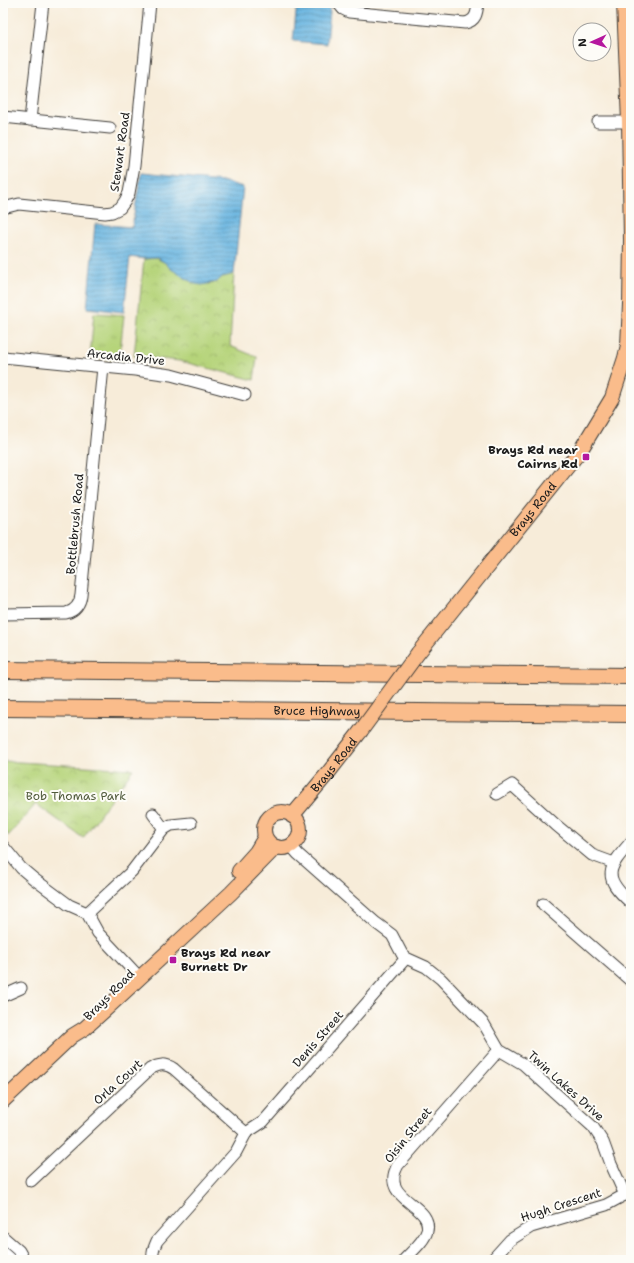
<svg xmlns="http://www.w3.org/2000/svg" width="634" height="1263" viewBox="0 0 634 1263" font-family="'Shantell Sans',sans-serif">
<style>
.built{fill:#f7cfd1}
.grass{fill:url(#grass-tufts);stroke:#69784b}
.park{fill:url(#park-crowns);stroke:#69784b}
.water{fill:url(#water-rules);stroke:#41687e}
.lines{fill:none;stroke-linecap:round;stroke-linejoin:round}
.minor-casing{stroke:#3d3b38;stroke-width:13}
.major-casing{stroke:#3d3b38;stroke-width:16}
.highway-casing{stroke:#3d3b38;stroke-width:18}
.minor{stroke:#fff;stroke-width:11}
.major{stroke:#fabc8b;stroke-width:14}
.highway{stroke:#fabc8b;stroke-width:16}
.major-bridge-casing{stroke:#3d3b38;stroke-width:16;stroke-linecap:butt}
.major-bridge{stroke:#fabc8b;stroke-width:14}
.poi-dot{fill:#b5179e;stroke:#fdfcf7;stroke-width:1.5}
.labels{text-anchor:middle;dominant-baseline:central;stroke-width:4;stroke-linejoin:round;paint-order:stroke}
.street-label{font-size:12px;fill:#1c1c1c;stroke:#fdfcf7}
.poi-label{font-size:12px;font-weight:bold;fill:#1c1c1c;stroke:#fdfcf7;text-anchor:end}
.park-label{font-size:12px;fill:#525c3d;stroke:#fdfcf7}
</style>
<defs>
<pattern id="grass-tufts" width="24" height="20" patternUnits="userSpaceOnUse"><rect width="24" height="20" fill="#b6d47a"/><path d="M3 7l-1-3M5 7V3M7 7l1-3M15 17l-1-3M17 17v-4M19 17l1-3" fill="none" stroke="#9cb569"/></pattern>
<pattern id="park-crowns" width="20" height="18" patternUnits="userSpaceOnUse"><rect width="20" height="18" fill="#b6d47a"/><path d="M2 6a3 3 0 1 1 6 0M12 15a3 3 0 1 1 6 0" fill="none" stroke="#9cb569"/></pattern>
<pattern id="water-rules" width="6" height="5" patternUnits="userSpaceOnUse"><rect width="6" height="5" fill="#66b4e0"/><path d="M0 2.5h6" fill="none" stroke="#5392b5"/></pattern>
</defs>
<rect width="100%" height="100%" fill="#fdfcf7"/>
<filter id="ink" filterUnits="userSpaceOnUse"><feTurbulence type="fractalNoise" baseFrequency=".025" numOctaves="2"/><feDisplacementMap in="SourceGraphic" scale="8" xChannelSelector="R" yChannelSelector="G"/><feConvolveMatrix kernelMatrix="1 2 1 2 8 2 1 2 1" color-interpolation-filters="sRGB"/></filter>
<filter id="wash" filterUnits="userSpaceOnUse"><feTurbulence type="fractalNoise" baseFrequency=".012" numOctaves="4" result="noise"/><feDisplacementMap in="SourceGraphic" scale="16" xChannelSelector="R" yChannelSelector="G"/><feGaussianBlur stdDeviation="0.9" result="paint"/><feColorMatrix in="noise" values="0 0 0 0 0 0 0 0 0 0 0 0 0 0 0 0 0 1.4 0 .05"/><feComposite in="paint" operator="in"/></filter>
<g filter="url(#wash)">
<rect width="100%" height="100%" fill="#f7ecd9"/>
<polygon class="built" points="3,3 9,3 3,81"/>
<polygon class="grass" points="94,313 124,315 120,352 113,360 90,356"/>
<g class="park">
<polygon points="156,258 164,262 171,269 209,284 217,282 222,277 234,274 230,346 257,357 254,380 180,361 134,356 144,259"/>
<polygon points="3,761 133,769 83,838 36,804 8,836 3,829"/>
</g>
<g class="water">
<polygon points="297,3 329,3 328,7 330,11 327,44 293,41"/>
<polygon points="141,173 222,181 243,187 234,274 222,277 217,282 202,285 195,284 171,269 164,262 157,258 144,259 130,257 124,312 87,308 95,224 132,227"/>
</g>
</g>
<g filter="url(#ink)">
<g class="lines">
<g class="minor-casing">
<g id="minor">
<path d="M338 3 343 9 349 12 465 23C476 21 477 13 478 3"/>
<polyline points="3,117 110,128"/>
<polyline points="30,120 43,3"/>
<polyline points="598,122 629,122"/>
<polyline points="3,208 19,204 105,213 112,212 120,208 125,201 129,193 134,166 150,3"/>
<polyline points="3,357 135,370 171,375 245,395"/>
<path d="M3 614 66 613C75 611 80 604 81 595L103 367"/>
<polyline points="497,794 512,785 556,825 592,855 614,863"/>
<polyline points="153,814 164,829"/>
<path d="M631 842C607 869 602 877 631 903"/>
<polyline points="3,846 21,868 34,879 69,905 87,913 98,933 140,978"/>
<polyline points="291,846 298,854 376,923 392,935 402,954 406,958 426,967 441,979 484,1024 499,1050 523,1064 593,1127 603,1142 611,1164 625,1195"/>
<polyline points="543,904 631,981"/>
<polyline points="87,913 132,871 164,829 171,825 191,823"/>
<polyline points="3,996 21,988"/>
<path d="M31 1181 150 1069C159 1064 165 1063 174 1069L246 1133"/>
<polyline points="3,1237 19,1251 24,1260"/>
<polyline points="3,1253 11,1260"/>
<path d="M153 1260C152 1252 154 1248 157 1241L236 1152 246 1133 263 1122 406 958"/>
<path d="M404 1260C411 1252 424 1242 427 1231 434 1204 378 1200 398 1165L499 1050"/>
<polyline points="492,1260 510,1240 531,1227 606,1205 630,1192"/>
</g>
</g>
<g class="major-casing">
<g id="major">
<path id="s1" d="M418 653 580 451 612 398 625 358 628 345 630 304 631 240 629 122 624 3"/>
<circle cx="282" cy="830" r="18"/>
<path id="s2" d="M292 816 328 773 360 732"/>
<polyline points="239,871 256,852 265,837"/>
<polyline points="3,1101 72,1036 85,1028 106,1009 231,893 276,847"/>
</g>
</g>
<g class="highway-casing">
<g id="highway">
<polyline points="3,670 631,676"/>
<path id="s3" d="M3 708 631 714"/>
</g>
</g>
<use href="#minor" class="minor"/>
<use href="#major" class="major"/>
<use href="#highway" class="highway"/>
<g class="major-bridge-casing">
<polyline id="major-bridge" points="360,732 418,653"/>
</g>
<use href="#major-bridge" class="major-bridge"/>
</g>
</g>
<g class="poi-dot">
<rect x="582" y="453" width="8" height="8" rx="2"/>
<rect x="169" y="956" width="8" height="8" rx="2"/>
</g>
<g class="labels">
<g class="street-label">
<text transform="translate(120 152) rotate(-82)">Stewart Road</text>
<text transform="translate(126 357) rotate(6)">Arcadia Drive</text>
<text stroke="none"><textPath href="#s1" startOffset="184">Brays Road</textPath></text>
<text transform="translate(75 524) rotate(-85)">Bottlebrush Road</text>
<text stroke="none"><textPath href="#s3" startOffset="314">Bruce Highway</textPath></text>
<text stroke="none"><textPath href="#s2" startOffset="66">Brays Road</textPath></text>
<text transform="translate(109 995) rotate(-45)">Brays Road</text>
<text transform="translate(318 1039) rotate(-49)">Denis Street</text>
<text transform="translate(118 1082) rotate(-42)">Orla Court</text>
<text transform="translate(566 1086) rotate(42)">Twin Lakes Drive</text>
<text transform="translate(408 1135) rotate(-51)">Oisin Street</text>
<text transform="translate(561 1205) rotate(-18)">Hugh Crescent</text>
</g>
<g class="poi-label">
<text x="578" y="450">Brays Rd near<tspan x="578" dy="14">Cairns Rd</tspan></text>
<text x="181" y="953" text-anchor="start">Brays Rd near<tspan x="181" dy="14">Burnett Dr</tspan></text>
</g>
<g class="park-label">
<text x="76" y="796">Bob Thomas Park</text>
</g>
</g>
<rect width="634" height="1263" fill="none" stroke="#fdfcf7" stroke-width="16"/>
<g transform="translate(592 42) rotate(267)"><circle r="19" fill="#fdfcf7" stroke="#a3a29f"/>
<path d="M0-3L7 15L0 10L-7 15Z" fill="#b5179e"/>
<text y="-6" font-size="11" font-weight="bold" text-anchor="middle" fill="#1c1c1c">N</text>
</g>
</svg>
